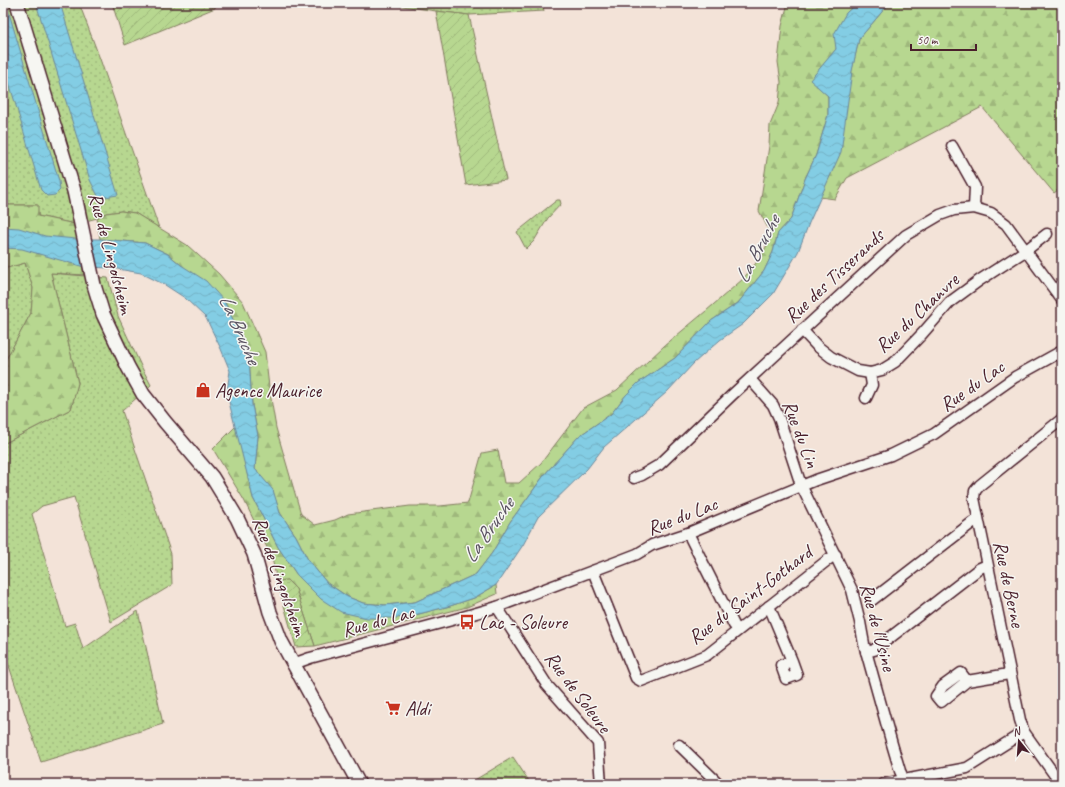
<svg xmlns="http://www.w3.org/2000/svg" width="1065" height="787" viewBox="0 0 1065 787" font-family="Caveat,sans-serif">
<style>
.grass{fill:url(#grass-dots);stroke:#807b5e}
.forest{fill:url(#forest-firs);stroke:#807b5e}
.garden{fill:url(#garden-furrows);stroke:#807b5e}
.water{fill:url(#water-waves);stroke:#6c879a}
.lines{fill:none;stroke-linecap:round;stroke-linejoin:round}
.minor-casing{stroke:#4a1f2b;stroke-width:13}
.major-casing{stroke:#4a1f2b;stroke-width:16}
.minor{stroke:#f6f6f2;stroke-width:10}
.major{stroke:#f6f6f2;stroke-width:13}
.labels{text-anchor:middle;dominant-baseline:central;stroke-width:3;stroke-linejoin:round;paint-order:stroke}
.street-label{font-size:20px;fill:#4a1f2b;stroke:#f6f6f2}
.poi-label{font-size:20px;fill:#4a1f2b;stroke:#f6f6f2;text-anchor:start}
.water-label{font-size:21px;font-style:italic;fill:#5b5362;stroke:#f6f6f2}
</style>
<defs>
<pattern id="grass-dots" width="8" height="8" patternUnits="userSpaceOnUse"><rect width="8" height="8" fill="#b7d790"/><path d="M2 2h.1M6 6h.1" fill="none" stroke="#9fb87c" stroke-width="1.8" stroke-linecap="round"/></pattern>
<pattern id="forest-firs" width="22" height="20" patternUnits="userSpaceOnUse"><rect width="22" height="20" fill="#b7d790"/><path d="M5 1l3.5 6h-7zM16 11l3.5 6h-7z" fill="#9fb87c"/></pattern>
<pattern id="garden-furrows" width="10" height="10" patternUnits="userSpaceOnUse"><rect width="10" height="10" fill="#b7d790"/><path d="M-1 1l2-2M0 10L10 0M9 11l2-2" fill="none" stroke="#9fb87c"/></pattern>
<pattern id="water-waves" width="16" height="10" patternUnits="userSpaceOnUse"><rect width="16" height="10" fill="#83cde4"/><path d="M0 5q4-4 8 0t8 0" fill="none" stroke="#73b0c4"/></pattern>
</defs>
<rect width="100%" height="100%" fill="#f3e3d8"/>
<filter id="ink" filterUnits="userSpaceOnUse"><feTurbulence type="fractalNoise" baseFrequency=".025" numOctaves="2"/><feDisplacementMap in="SourceGraphic" scale="8" xChannelSelector="R" yChannelSelector="G"/><feConvolveMatrix kernelMatrix="1 2 1 2 8 2 1 2 1" color-interpolation-filters="sRGB"/></filter>
<g filter="url(#ink)">
<g class="grass">
<polygon points="3,3 79,3 100,59 159,228 135,213 121,211 106,213 97,218 75,224 38,216 37,205 3,205"/>
<polygon points="382,3 542,3 544,11 469,15 436,11"/>
<polygon points="557,200 560,200 561,204 548,218 534,241 526,249 517,232"/>
<polygon points="25,263 33,288 31,313 3,365 3,269"/>
<polygon points="51,273 108,278 118,316 141,366 151,385 122,411 171,554 172,585 111,622 74,497 42,506 32,514 65,626 75,623 83,649 138,611 163,724 41,762 3,648 3,444 71,409 78,383"/>
<polygon points="513,757 531,784 468,784"/>
</g>
<g class="forest">
<polygon points="788,3 857,3 846,13 836,49 811,80 828,96 828,115 816,155 805,179 791,219 778,233 773,252 764,271 738,303 711,321 675,358 638,383 626,395 611,414 579,436 545,474 510,522 492,553 476,574 415,602 385,605 363,603 348,597 327,583 308,560 296,536 280,513 272,490 255,469 258,436 252,405 249,357 245,344 224,301 168,254 145,243 100,239 97,218 106,213 121,211 135,213 187,245 219,274 243,302 265,352 269,387 276,428 301,514 315,525 335,520 348,514 410,506 440,506 468,503 482,453 498,450 504,483 519,483 541,463 583,408 617,390 664,346 706,311 743,279 756,263 766,247 770,232 759,211 769,146 770,125 779,103 781,82 778,62 782,26"/>
<polygon points="893,3 1062,3 1062,187 1054,193 982,107 847,178 835,199 820,197 825,187 859,39 886,7"/>
<polygon points="3,205 38,205 38,216 75,224 84,275 51,273 78,383 71,409 3,444 3,365 31,313 33,288 25,263 3,269"/>
<polygon points="236,426 253,498 278,547 297,575 321,599 411,616 450,606 474,598 496,585 497,594 467,607 315,646 296,589 287,580 277,581 272,558 244,500 213,449"/>
</g>
<g class="garden">
<polygon points="112,3 216,3 215,8 125,45"/>
<polygon points="436,11 469,15 506,180 466,185"/>
<polygon points="287,580 296,589 315,646 296,647 277,581"/>
</g>
<g class="water">
<polygon points="3,3 6,3 59,181 60,190 55,195 47,196 41,190 3,62"/>
<polygon points="36,3 60,3 118,195 99,198 90,180"/>
<polygon points="857,3 893,3 886,7 859,39 852,71 841,152 809,223 798,252 773,294 743,324 720,340 694,363 667,392 604,447 587,469 538,517 523,545 496,585 474,598 450,606 411,616 397,618 367,618 341,612 321,599 297,575 278,547 253,498 229,402 227,390 230,371 221,349 206,318 185,298 165,285 141,273 112,268 84,267 22,249 3,248 3,227 19,228 45,236 76,239 100,239 145,243 168,254 181,265 206,281 224,301 245,344 249,357 252,405 258,436 255,469 273,490 280,513 296,536 308,560 327,583 348,597 363,603 385,605 415,602 476,574 492,553 510,522 545,474 579,436 611,414 626,395 638,383 675,358 711,321 738,303 764,271 773,252 778,233 791,219 805,179 816,155 828,115 828,96 810,80 836,49 834,34 846,13"/>
</g>
<g class="lines">
<g class="minor-casing">
<g id="minor">
<polyline points="952,146 975,187 974,208"/>
<polyline points="802,330 817,346 831,357 858,371 870,373 882,370 895,362 922,334 950,302 980,280 1025,251 1047,234"/>
<polyline points="750,379 773,405 779,418 801,485 852,590 860,622 864,644 892,744 900,771 906,784"/>
<polyline points="866,398 872,385 870,373"/>
<polyline points="634,478 642,475 659,465 732,395 906,235 940,215 954,210 974,208 991,213 1006,224 1062,300"/>
<polyline points="688,533 734,625 738,630"/>
<polyline points="593,571 636,678 641,681 707,655 829,559 836,555"/>
<polyline points="872,600 973,522 978,520"/>
<polyline points="769,606 792,661 781,665 786,679 797,675 792,661"/>
<polyline points="497,607 547,685 598,743 601,784"/>
<polyline points="866,652 874,650 980,568 987,565"/>
<polyline points="293,664 310,658 452,620 497,607 611,564 637,554 652,545 688,533 816,480 891,455 934,434 1015,377 1062,351"/>
<polyline points="967,681 941,702 936,696 943,686 961,673 967,681 1009,674"/>
<polyline points="679,745 719,784"/>
<polyline points="883,784 967,768 1024,732"/>
<polyline points="1061,784 1024,732 1020,720 974,498 975,491 980,485 1062,419"/>
</g>
</g>
<g class="major-casing">
<polyline id="major" points="17,3 74,191 94,285 103,314 128,367 143,394 165,422 212,477 237,518 254,554 270,612 281,641 359,784"/>
</g>
<use href="#minor" class="minor"/>
<use href="#major" class="major"/>
</g>
</g>
<defs>
<g id="shop-bare" transform="scale(1.2)"><path d="M-5-2.5h2.3a2.7 3.5 0 0 1 5.4 0H5L5.5 6h-11ZM-1.5-2.5h3a1.5 2.3 0 0 0-3 0Z" fill="#c8321e" stroke="#f6f6f2" stroke-width="2.5" paint-order="stroke"/></g>
<g id="bus-bare" transform="scale(1.2)"><path d="M-5-6H5V4H4V6H2V4H-2V6H-4V4H-5ZM-3.5-4V0h7V-4ZM-3.5 1.2v1.5H-2V1.2ZM2 1.2v1.5H3.5V1.2Z" fill="#c8321e" stroke="#f6f6f2" stroke-width="2.5" paint-order="stroke"/></g>
<g id="supermarket-bare" transform="scale(1.2)"><path d="M-6-5.5h2.5l.6 2H6L4.5 2H-2.5L-4.4-4H-6ZM-1.5 3.2a1.3 1.3 0 1 0 .1 0ZM3 3.2a1.3 1.3 0 1 0 .1 0Z" fill="#c8321e" stroke="#f6f6f2" stroke-width="2.5" paint-order="stroke"/></g>
</defs>
<g fill-rule="evenodd">
<use href="#shop-bare" x="203" y="390"/>
<use href="#bus-bare" x="467" y="622"/>
<use href="#supermarket-bare" x="393" y="708"/>
</g>
<g class="labels">
<g class="street-label">
<text transform="translate(111 253) rotate(75)">Rue de Lingolsheim</text>
<text transform="translate(834 276) rotate(-43)">Rue des Tisserands</text>
<text transform="translate(917 313) rotate(-43)">Rue du Chanvre</text>
<text transform="translate(972 386) rotate(-35)">Rue du Lac</text>
<text transform="translate(801 434) rotate(69)">Rue du Lin</text>
<text transform="translate(682 516) rotate(-21)">Rue du Lac</text>
<text transform="translate(280 576) rotate(70)">Rue de Lingolsheim</text>
<text transform="translate(1009 584) rotate(78)">Rue de Berne</text>
<text transform="translate(750 595) rotate(-37)">Rue du Saint-Gothard</text>
<text transform="translate(378 621) rotate(-15)">Rue du Lac</text>
<text transform="translate(878 627) rotate(75)">Rue de l'Usine</text>
<text transform="translate(578 692) rotate(53)">Rue de Soleure</text>
</g>
<g class="poi-label">
<text x="215" y="390">Agence Maurice</text>
<text x="479" y="622">Lac - Soleure</text>
<text x="405" y="708">Aldi</text>
</g>
<g class="water-label">
<text transform="translate(757 249) rotate(-62)">La Bruche</text>
<text transform="translate(240 329) rotate(66)">La Bruche</text>
<text transform="translate(488 530) rotate(-55)">La Bruche</text>
</g>
</g>
<rect width="1065" height="787" fill="none" stroke="#f6f6f2" stroke-width="16"/>
<rect x="8" y="8" width="1049" height="771" fill="none" stroke="#4a1f2b" stroke-width="1.5" filter="url(#ink)"/>
<g transform="translate(1019 741) rotate(343)" stroke="#f6f6f2" stroke-width="3" paint-order="stroke">
<path d="M0-3L7 15L0 10L-7 15Z" fill="#4a1f2b"/>
<text y="-6" font-size="11" font-weight="bold" text-anchor="middle" fill="#4a1f2b">N</text>
</g>
<path d="M911 44v6h65v-6" fill="none" stroke="#4a1f2b" stroke-width="2"/>
<text x="917" y="44" font-size="12" fill="#4a1f2b" stroke="#f6f6f2" stroke-width="3" paint-order="stroke">50 m</text>
</svg>
